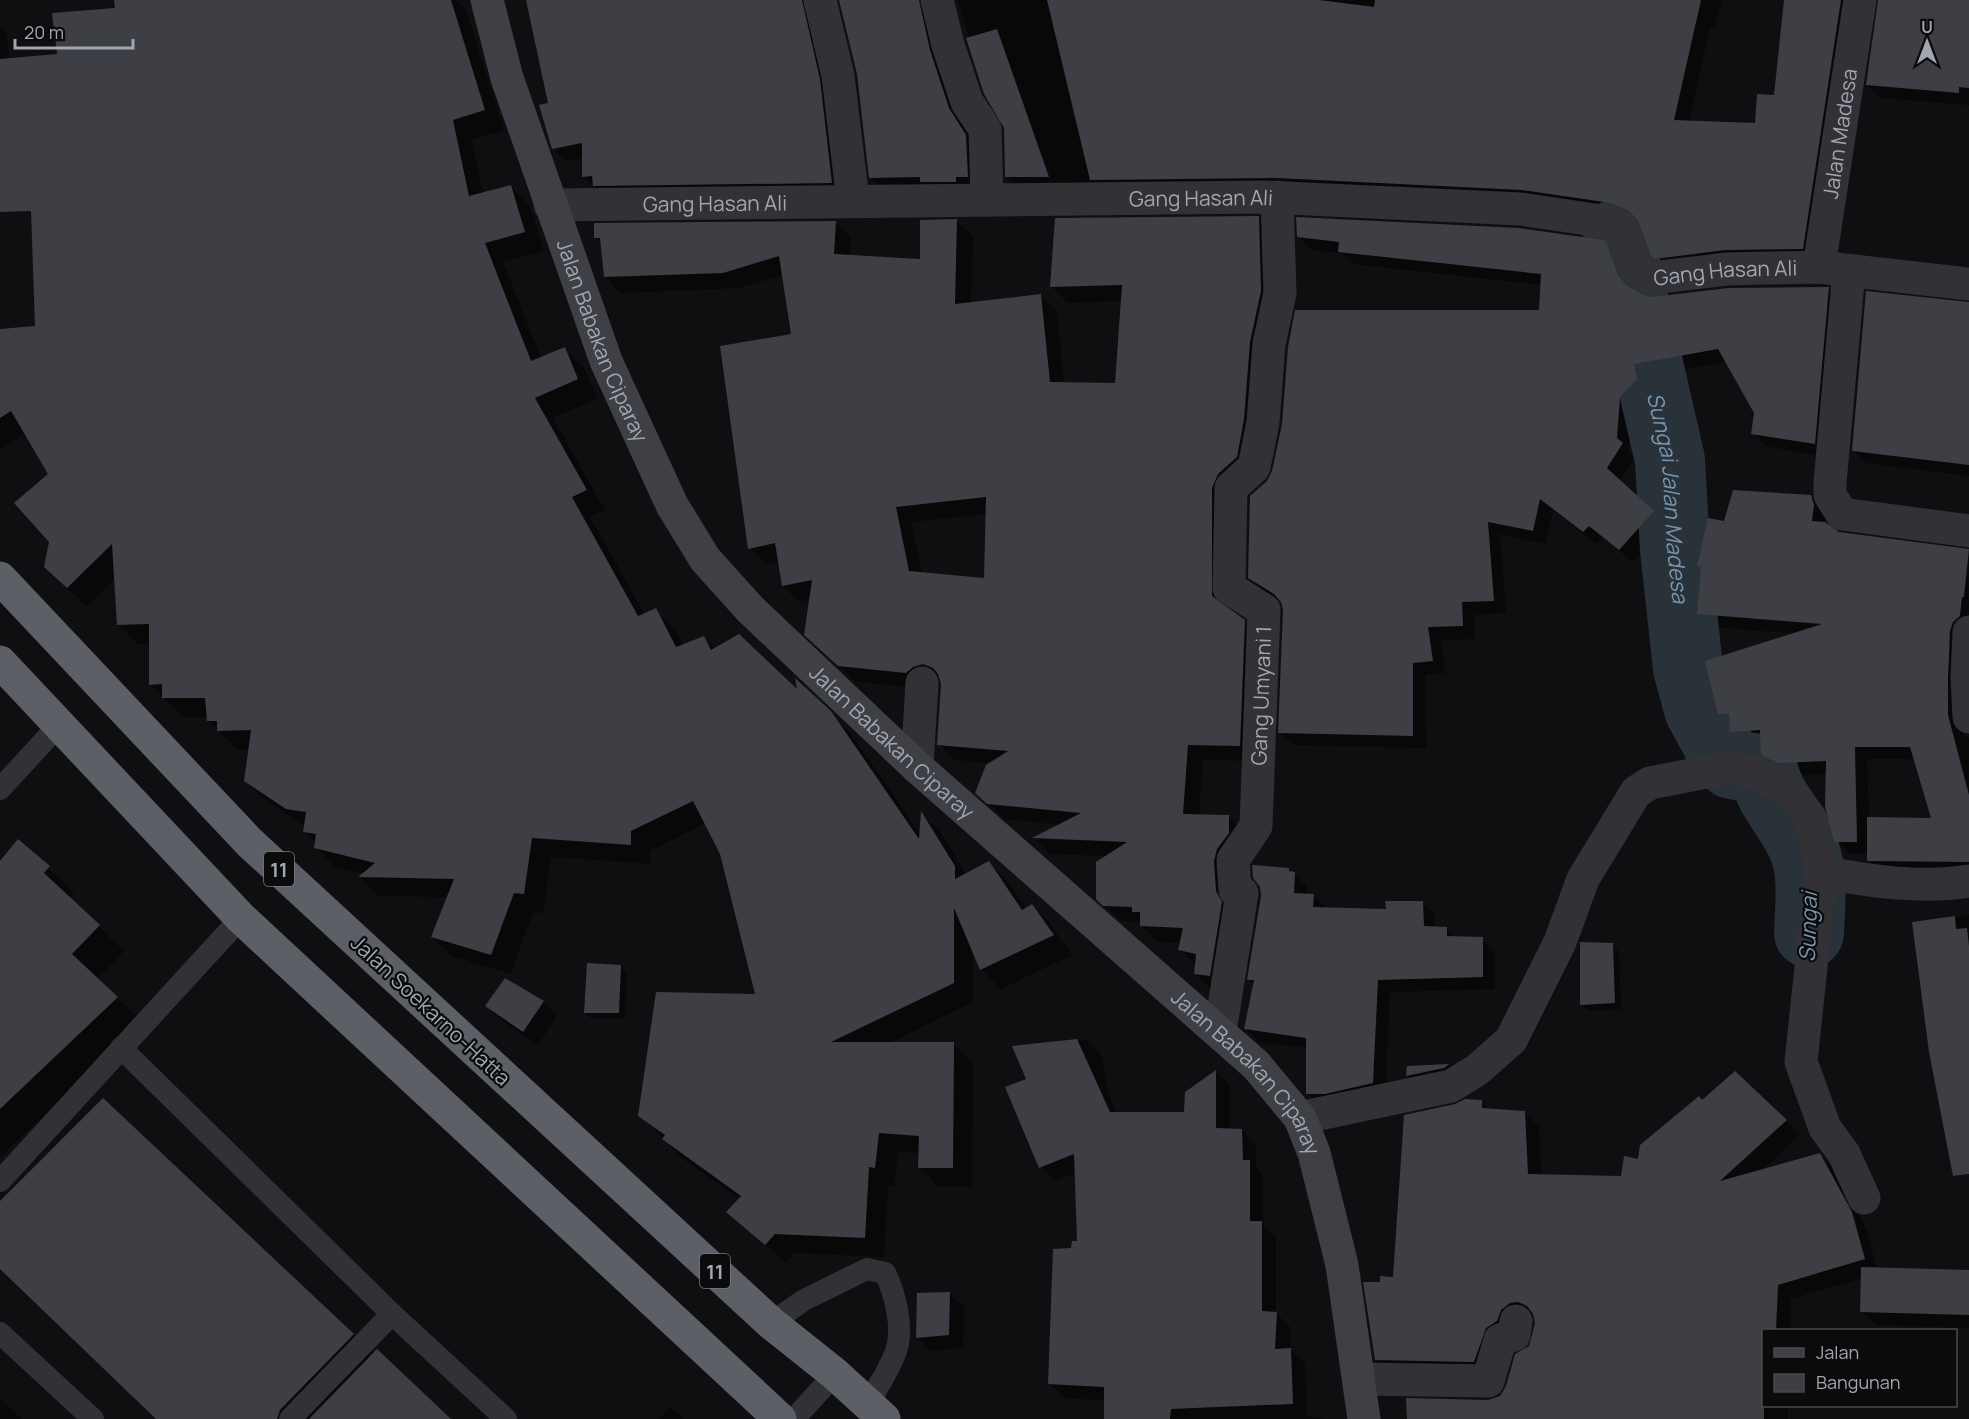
<svg xmlns="http://www.w3.org/2000/svg" width="1969" height="1419" viewBox="0 0 1969 1419" font-family="Manrope,sans-serif">
<style>
.shadow{fill:#0007;fill-rule:evenodd}
.lines{fill:none;stroke-linecap:round;stroke-linejoin:round}
.river{stroke:#2a3239;stroke-width:70}
.building{fill:#3e3f44;fill-rule:evenodd}
.lane{stroke:#313136;stroke-width:22}
.street{stroke:#313136;stroke-width:33}
.secondary{stroke:#3f4046;stroke-width:33}
.highway{stroke:#5d5f66;stroke-width:33}
.labels{text-anchor:middle;dominant-baseline:central;stroke-width:4.5;stroke-linejoin:round;paint-order:stroke}
.shield{fill:#0b0b0c;stroke:#747880;stroke-width:1.5}
.shield-label{font-size:20px;font-weight:bold;fill:#a1a6b1}
.street-label{font-size:21px;fill:#a1a6b1;stroke:#0b0b0c}
.water-label{font-size:22px;font-style:italic;fill:#7894ac;stroke:#0b0b0c}
</style>
<rect width="100%" height="100%" fill="#0f0f11"/>
<g class="shadow">
<polygon points="116,0 456,0 466,10 504,130 472,140 483,194 511,187 530,206 544,251 503,262 541,358 565,349 584,368 597,399 553,418 605,510 590,517 645,615 655,610 675,630 683,646 704,638 715,649 830,712 850,733 921,835 922,814 940,832 966,874 989,863 1008,882 1026,909 1032,906 1051,925 1072,955 1001,989 982,969 973,949 973,1002 887,1044 953,1044 973,1063 972,1187 939,1187 920,1167 920,1153 898,1152 894,1186 888,1186 884,1257 794,1253 786,1263 728,1212 740,1199 683,1159 640,1115 756,996 722,854 706,823 650,851 650,864 551,857 543,913 533,912 511,974 452,956 433,937 448,897 379,896 360,877 364,874 335,867 316,847 316,843 305,832 306,826 265,800 245,780 250,750 238,750 209,721 208,717 183,717 150,684 150,644 138,644 118,625 115,579 87,607 45,567 51,541 50,474 26,433 0,450 0,330 36,328 32,188 0,169 0,27 7,35 9,60 59,55 116,9"/>
<polygon points="525,0 819,0 844,196 597,189 584,176 584,158 566,161 553,148 550,104 532,18"/>
<polygon points="841,0 936,0 979,149 980,190 884,190 871,177 858,73"/>
<polygon points="958,0 1722,0 1714,28 1710,27 1689,122 1756,125 1776,97 1785,0 1860,0 1816,261 1666,269 1653,256 1640,222 1625,216 1020,190 1007,177 1005,128 985,93"/>
<polygon points="1878,0 1969,0 1969,105 1881,98 1867,85"/>
<path d="M1258 217 1274 233 1277 308 1228 504V610L1260 638 1256 761 1203 760 1199 816 1229 817 1245 833 1211 989 1195 973 1196 966 1180 950 1181 943 1158 942 1142 926V922L1121 921 1097 899 1108 856 1050 854 1035 839 1061 825 1005 819 977 793 992 763 955 760 939 744 941 680 929 682 923 688 856 682 822 650 811 599 799 602 783 586 779 562 766 564 750 548 793 336 783 275 739 288 621 293 605 276 602 244 595 237 835 222 851 238 850 256 922 260 957 221 973 237 971 303 1041 296 1057 312 1064 384 1117 385 1123 301 1068 303 1052 287ZM987 514 985 579 922 574 911 522Z"/>
<polygon points="1298,236 1605,243 1619,256 1631,289 1652,298 1828,288 1841,301 1827,457 1766,446 1753,433 1755,413 1727,362 1647,376 1649,393 1632,410 1629,452 1635,458 1619,481 1666,525 1633,562 1602,537 1596,544 1553,510 1545,544 1500,534 1506,613 1474,615 1475,639 1441,640 1445,673 1425,675 1426,748 1293,745 1280,732 1283,603 1263,590 1249,577 1541,312 1542,285 1353,264 1342,253 1312,250"/>
<polygon points="1969,304 1969,476 1866,463 1853,450"/>
<path d="M1811 497 1824 510 1826 525 1839 534 1969 550V632L1963 645V732L1964 736 1969 737V873H1881L1868 860V854H1849L1836 841 1827 774 1792 775 1776 767 1763 754 1762 743 1744 744 1719 713 1797 634 1712 627 1699 614 1703 569 1699 566 1725 523ZM1867 759H1915L1933 819 1869 818Z"/>
<polygon points="18,841 74,892 69,898 124,951 97,979 142,1022 0,1157 0,862"/>
<polygon points="1289,870 1307,886 1307,895 1314,896 1327,909 1388,910 1422,902 1435,915 1435,928 1447,928 1456,938 1482,939 1495,952 1495,989 1390,992 1385,1096 1321,1106 1308,1093 1308,1048 1258,1042 1246,1029 1255,985 1249,980"/>
<polygon points="1969,915 1969,1135 1945,1122 1921,992 1914,923"/>
<polygon points="1613,945 1619,952 1621,1009 1588,1011 1581,1004"/>
<polygon points="620,966 627,973 625,1019 592,1019 585,1012"/>
<polygon points="543,1002 557,1016 538,1045 501,1020 487,1006"/>
<polygon points="1087,1040 1101,1054 1108,1092 1117,1114 1185,1114 1216,1072 1230,1086 1230,1130 1241,1130 1256,1145 1256,1168 1263,1176 1263,1225 1276,1237 1276,1313 1291,1328 1290,1349 1305,1364 1307,1416 1327,1419 1129,1419 1131,1402 1064,1398 1050,1383 1072,1250 1079,1242 1076,1173 1055,1181 1040,1167 1028,1080 1015,1047"/>
<polygon points="1449,1065 1454,1071 1414,1082 1408,1076 1408,1067"/>
<polygon points="1482,1102 1490,1110 1525,1113 1539,1127 1541,1176 1622,1178 1702,1102 1786,1121 1800,1135 1761,1171 1819,1154 1834,1169 1866,1228 1877,1269 1969,1272 1969,1328 1876,1325 1862,1311 1862,1278 1791,1299 1790,1330 1764,1330 1764,1406 1788,1406 1788,1419 1408,1419 1499,1398 1530,1347 1536,1324 1535,1316 1524,1317 1488,1376 1390,1374 1376,1360 1382,1283 1394,1278"/>
<polygon points="0,1203 353,1335 448,1419 157,1419 0,1268"/>
<polygon points="950,1294 964,1307 963,1348 931,1351 917,1337"/>
<polygon points="0,1399 22,1419 0,1419"/>
<polygon points="670,1407 684,1419 659,1419"/>
</g>
<g class="lines">
<path class="river" id="s1" d="M1618 233 1670 460 1675 549 1688 668 1699 709 1726 759 1732 764 1763 770C1770 802 1793 819 1804 849 1814 875 1810 906 1809 933"/>
</g>
<g class="building">
<polygon points="114,0 451,0 485,110 453,120 469,196 511,185 525,232 485,243 531,361 565,347 578,379 535,398 587,490 572,497 638,616 656,608 676,647 704,636 711,650 739,634 797,689 795,678 831,711 919,839 921,811 955,866 955,879 989,861 1022,910 1032,904 1054,935 980,970 954,908 954,983 831,1042 954,1042 953,1168 918,1168 919,1136 879,1133 875,1168 869,1167 865,1238 775,1234 765,1245 726,1212 741,1196 662,1139 665,1135 638,1116 656,992 755,994 720,854 693,801 631,831 631,845 532,838 524,894 514,893 491,955 431,937 454,879 358,877 375,863 314,848 316,834 303,832 306,812 286,809 244,781 251,730 217,731 217,721 207,721 205,698 162,698 162,684 149,685 149,624 117,625 112,544 67,588 44,567 49,542 14,503 48,474 11,411 0,418 0,329 35,326 31,211 0,212 0,59 57,54 52,13 115,8"/>
<polygon points="526,0 802,0 820,79 832,183 593,186 592,176 582,177 582,143 552,149 539,105 548,103"/>
<polygon points="839,0 919,0 930,50 949,108 966,135 968,177 956,177 956,182 920,182 920,177 869,178 857,74"/>
<polygon points="1047,0 1319,0 1374,7 1375,0 1701,0 1674,120 1755,123 1757,94 1774,95 1784,0 1841,0 1803,249 1725,250 1655,259 1651,256 1638,220 1628,210 1611,203 1522,190 1277,178 1090,180"/>
<polygon points="1878,0 1969,0 1969,88 1959,87 1959,93 1866,85"/>
<polygon points="997,29 1049,177 1005,177 1004,128 984,94 966,38"/>
<path d="M1259 216 1261 291 1250 342 1244 419 1237 457 1218 474 1212 488V596L1245 620 1240 746 1188 745 1183 814 1229 815V833L1217 849 1214 861 1216 891 1222 902 1210 976 1194 974 1196 954 1178 950 1183 928 1140 926V912H1132V907L1103 906 1096 899V862L1127 842 1032 838 1081 813 987 804 975 793 986 765 1008 751 937 745 941 684 938 674 933 668 923 664 913 667 906 673 838 666 804 635 812 580 782 586 775 543 748 549 720 346 791 334 779 256 723 273 604 277 600 238H594V223L836 221 834 254 920 259V220L957 219 955 304 1041 294 1050 382 1115 383 1122 285 1050 287 1055 218ZM986 497 984 578 909 571 896 507Z"/>
<polygon points="1296,217 1519,228 1603,240 1606,241 1618,275 1626,285 1641,294 1652,297 1728,288 1829,287 1815,444 1751,434 1754,413 1718,349 1634,364 1637,379 1620,397 1617,438 1623,443 1607,468 1654,511 1619,550 1589,526 1583,532 1540,499 1533,531 1488,522 1494,601 1462,602 1463,626 1428,627 1433,661 1413,663 1413,736 1278,733 1283,610 1281,602 1274,594 1248,578 1250,496 1267,481 1272,471 1282,424 1288,347 1295,310 1539,310 1541,274 1338,252 1339,242 1297,237"/>
<polygon points="1866,291 1969,302 1969,465 1852,451"/>
<polygon points="1733,490 1811,495 1814,505 1812,521 1825,522 1839,532 1969,549 1964,597 1962,597 1960,616 1953,622 1950,631 1948,678 1948,715 1969,795 1969,862 1867,861 1867,817 1931,818 1910,747 1855,747 1857,842 1834,842 1825,806 1826,761 1778,763 1761,755 1760,730 1730,732 1729,714 1718,714 1705,661 1822,624 1697,614 1701,567 1697,566 1708,518 1724,521"/>
<polygon points="18,839 50,866 44,873 100,925 72,954 118,997 0,1109 0,861"/>
<polygon points="1252,865 1289,868 1289,871 1295,872 1294,893 1314,894 1313,907 1386,909 1385,901 1423,901 1424,926 1447,927 1447,936 1483,937 1483,977 1378,980 1373,1083 1325,1094 1306,1094 1306,1038 1244,1029 1254,980 1247,980 1261,896 1260,887 1253,878"/>
<polygon points="1955,916 1956,929 1967,928 1969,946 1969,1174 1953,1176 1929,1052 1912,922"/>
<polygon points="1580,942 1613,943 1615,1003 1580,1005"/>
<polygon points="587,963 621,965 619,1013 584,1013"/>
<polygon points="505,978 544,1001 523,1032 485,1006"/>
<polygon points="1077,1039 1110,1112 1184,1112 1185,1092 1216,1070 1216,1128 1242,1129 1243,1160 1250,1160 1250,1221 1262,1221 1262,1311 1277,1312 1275,1349 1291,1348 1293,1404 1171,1409 1170,1419 1104,1419 1104,1387 1048,1384 1053,1249 1071,1248 1072,1241 1077,1241 1074,1154 1039,1168 1005,1087 1026,1079 1012,1046"/>
<polygon points="1449,1064 1444,1068 1406,1076 1407,1066"/>
<polygon points="1735,1071 1787,1120 1720,1181 1820,1153 1852,1212 1865,1259 1778,1285 1776,1330 1764,1330 1764,1419 1407,1419 1406,1398 1488,1400 1500,1396 1506,1386 1515,1354 1529,1346 1535,1323 1533,1314 1527,1306 1518,1302 1510,1303 1501,1310 1497,1321 1486,1328 1474,1362 1375,1360 1363,1282 1380,1282 1380,1276 1393,1277 1404,1115 1455,1104 1465,1099 1482,1100 1482,1108 1525,1111 1528,1174 1621,1176 1624,1156 1638,1159 1640,1145 1699,1096 1702,1100"/>
<polygon points="103,1098 354,1334 280,1410 277,1419 156,1419 0,1269 0,1201"/>
<polygon points="1861,1267 1969,1270 1969,1315 1860,1312"/>
<polygon points="950,1292 949,1335 916,1338 917,1293"/>
<polygon points="377,1349 451,1419 309,1419"/>
</g>
<g class="lines">
<g class="lane">
<polyline points="0,789 58,726"/>
<polyline points="121,1048 392,1314 506,1419"/>
<polyline points="0,1181 241,918"/>
<path d="M771 1323 804 1300 867 1269 885 1273C895 1293 904 1328 896 1351 890 1369 877 1387 868 1404"/>
<polyline points="0,1333 93,1419"/>
<polyline points="290,1419 392,1314"/>
<polyline points="794,1419 835,1374"/>
</g>
<g class="street">
<polyline points="820,0 838,76 853,201"/>
<polyline points="937,0 948,45 967,102 985,129 987,200"/>
<path id="s2" d="M550 205 1264 197 1521 209 1608 222 1621 227 1636 269 1651 278 1727 269 1819 267 1969 284"/>
<path id="s3" d="M1819 267 1860 0"/>
<polyline points="1849,271 1830,483 1830,495 1842,514 1969,531"/>
<polyline points="1969,632 1967,679 1969,717"/>
<polyline points="917,767 922,683"/>
<path d="M1821 872C1868 881 1921 889 1969 881"/>
<path id="s4" d="M1220 1032 1242 893 1235 890 1233 860 1256 826 1264 610 1229 588 1231 488 1254 467 1263 422 1269 344 1280 293 1277 197"/>
<polyline points="1300,1118 1451,1086 1477,1070 1511,1040 1560,942 1583,879 1636,792 1650,783 1727,768 1754,772 1772,781 1793,795 1811,819 1821,872 1801,1062 1825,1128 1844,1154 1864,1198"/>
<polyline points="1359,1379 1488,1381 1500,1340 1514,1335 1516,1321"/>
</g>
<path class="secondary" id="s5" d="M487 0 507 78 606 361 672 505 705 559 750 609 917 767 1256 1065 1300 1118 1314 1153 1342 1265 1364 1419"/>
<g class="highway">
<polyline points="0,578 249,842 771,1323 835,1374 884,1419"/>
<polyline points="0,662 241,918 780,1419"/>
</g>
</g>
<g class="labels">
<g class="shield">
<rect x="264" y="852" width="30" height="34" rx="4.5"/>
<rect x="700" y="1254" width="30" height="34" rx="4.5"/>
</g>
<g class="shield-label">
<text x="279" y="869">11</text>
<text x="715" y="1271">11</text>
</g>
<g class="street-label">
<text stroke="none"><textPath href="#s3" startOffset="135">Jalan Madesa</textPath></text>
<text stroke="none"><textPath href="#s2" startOffset="651">Gang Hasan Ali</textPath></text>
<text stroke="none"><textPath href="#s2" startOffset="165">Gang Hasan Ali</textPath></text>
<text stroke="none"><textPath href="#s2" startOffset="1210">Gang Hasan Ali</textPath></text>
<text stroke="none"><textPath href="#s5" startOffset="360">Jalan Babakan Ciparay</textPath></text>
<text stroke="none"><textPath href="#s4" startOffset="350">Gang Umyani 1</textPath></text>
<text stroke="none"><textPath href="#s5" startOffset="864">Jalan Babakan Ciparay</textPath></text>
<text transform="translate(431 1010) rotate(43)">Jalan Soekarno-Hatta</text>
<text stroke="none"><textPath href="#s5" startOffset="1350">Jalan Babakan Ciparay</textPath></text>
</g>
<g class="water-label">
<text stroke="none"><textPath href="#s1" startOffset="270">Sungai Jalan Madesa</textPath></text>
<text transform="translate(1808 927) rotate(-88)">Sungai</text>
</g>
</g>
<rect x="1762" y="1329" width="195" height="78" fill="#0b0b0c" stroke="#47494e" stroke-width="1.5"/>
<rect x="1774" y="1348" width="30" height="9" fill="#3f4046" stroke="#47494e" stroke-width="1.5"/>
<text x="1816" y="1359" font-size="18" fill="#a1a6b1">Jalan</text>
<rect x="1774" y="1374" width="30" height="18" fill="#3e3f44" stroke="#47494e" stroke-width="1.5"/>
<text x="1816" y="1389" font-size="18" fill="#a1a6b1">Bangunan</text>
<g transform="translate(1927 42)" stroke="#0b0b0c" stroke-width="4.5" paint-order="stroke">
<path d="M0-4.5L10 22L0 15L-10 22Z" fill="#a1a6b1"/>
<text y="-9" font-size="16" font-weight="bold" text-anchor="middle" fill="#a1a6b1">U</text>
</g>
<path d="M15 39v9h118v-9" fill="none" stroke="#a1a6b1" stroke-width="3"/>
<text x="24" y="39" font-size="18" fill="#a1a6b1" stroke="#0b0b0c" stroke-width="4.5" paint-order="stroke">20 m</text>
</svg>
